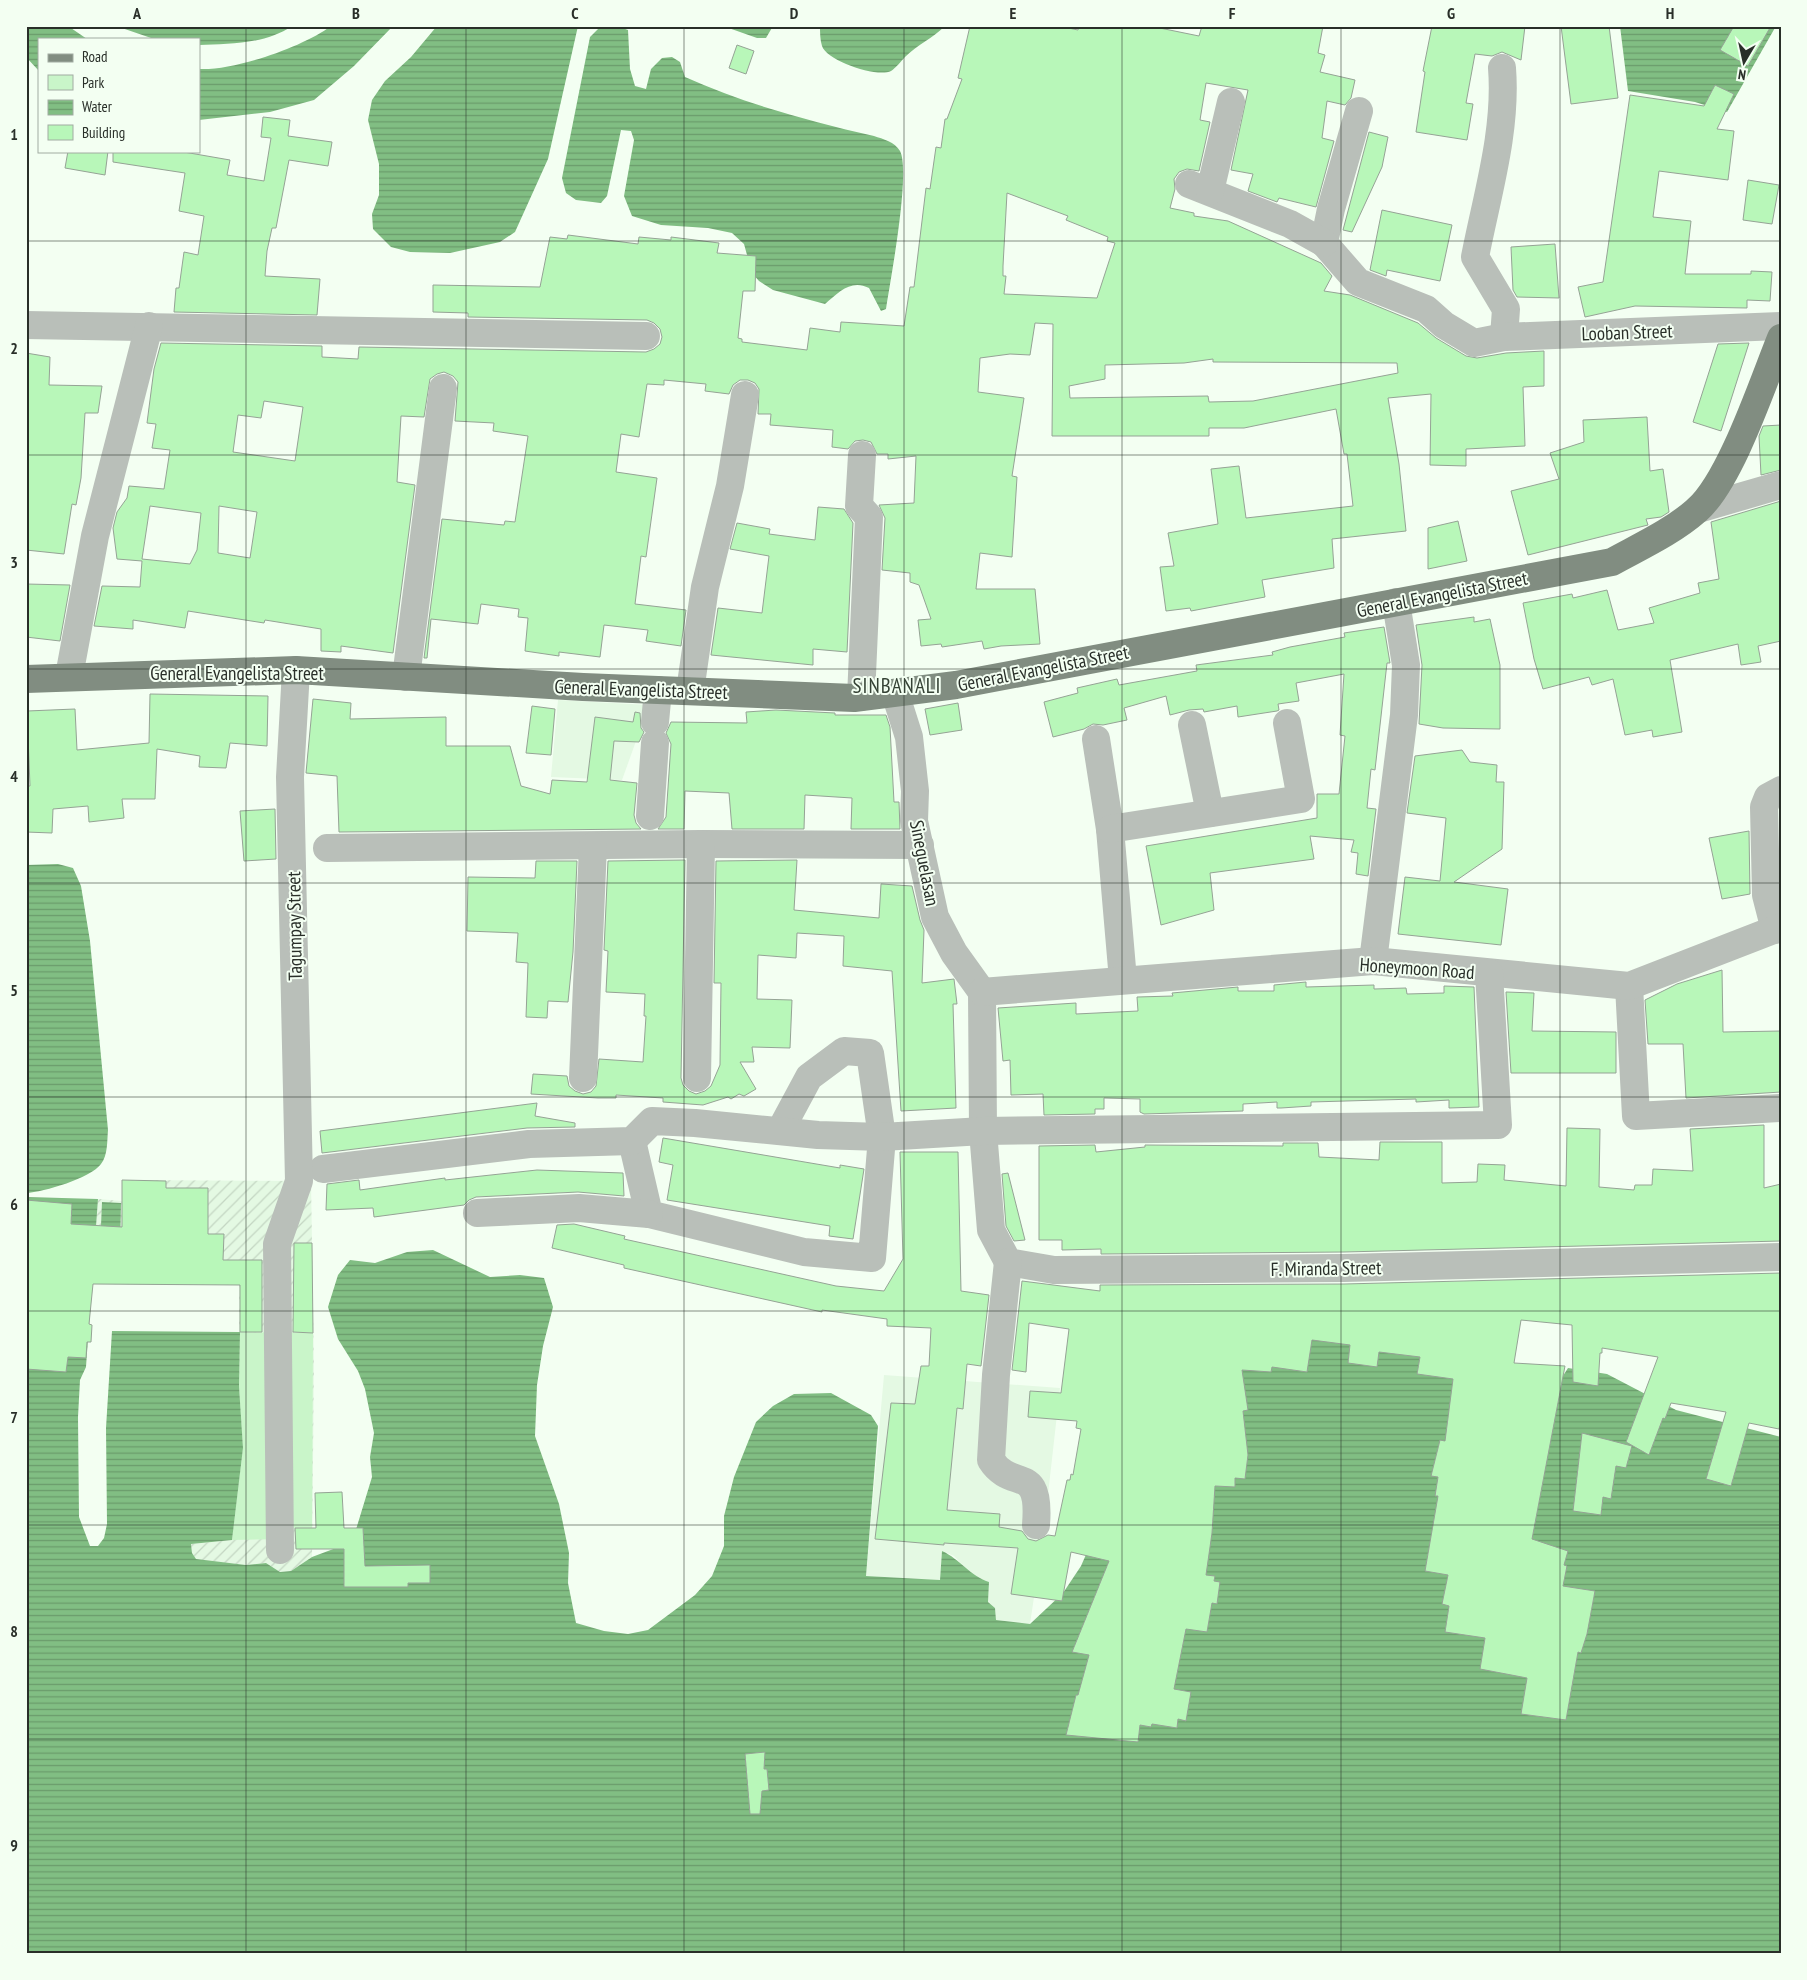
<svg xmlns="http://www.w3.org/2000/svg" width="1807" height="1980" viewBox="0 0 1807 1980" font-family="'PT Sans Narrow',sans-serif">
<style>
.built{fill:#e4f9e3}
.industrial{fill:url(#industrial-furrows)}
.green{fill:#c9f5c9}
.water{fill:url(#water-rules)}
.building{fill:#b8f7b9;stroke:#95a395;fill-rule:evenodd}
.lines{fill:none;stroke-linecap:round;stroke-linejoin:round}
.minor{stroke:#b9bfb9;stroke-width:28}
.major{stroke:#818d81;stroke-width:28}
.grid{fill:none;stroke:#292f29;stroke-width:1;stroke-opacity:0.55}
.labels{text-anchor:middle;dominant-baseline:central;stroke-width:4;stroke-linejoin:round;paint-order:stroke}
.street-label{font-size:19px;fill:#292f29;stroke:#f3fff2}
.quarter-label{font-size:21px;letter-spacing:1px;fill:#354235;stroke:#f3fff2}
.neatline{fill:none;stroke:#292f29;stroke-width:2}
.grid-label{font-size:16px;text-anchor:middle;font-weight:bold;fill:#292f29}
</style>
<defs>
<pattern id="industrial-furrows" width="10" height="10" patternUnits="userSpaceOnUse" patternTransform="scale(1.25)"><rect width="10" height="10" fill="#e4f9e3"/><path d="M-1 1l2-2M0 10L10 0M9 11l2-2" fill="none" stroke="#c4d6c3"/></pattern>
<pattern id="water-rules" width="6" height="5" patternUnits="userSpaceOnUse" patternTransform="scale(1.25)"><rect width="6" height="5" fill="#81be83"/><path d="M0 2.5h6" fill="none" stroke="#6a9b6b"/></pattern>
</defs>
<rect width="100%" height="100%" fill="#f3fff2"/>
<g class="built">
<polygon points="558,700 649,705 622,780 551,777"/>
<polygon points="884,1375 1060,1388 1044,1530 1030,1624 996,1620 995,1608 988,1602 989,1582 975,1578 954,1556 942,1551 940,1580 866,1576"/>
</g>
<polygon class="industrial" points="122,1180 311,1181 314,1366 312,1557 291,1571 280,1572 266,1563 246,1565 196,1560 192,1553 191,1544 232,1540 243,1448 239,1386 239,1285 93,1284 98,1199 122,1201"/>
<polygon class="green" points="240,1332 313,1333 312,1537 302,1528 288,1528 288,1539 232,1540 243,1448 239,1386"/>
<g class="water">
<polygon points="26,26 68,26 87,39 39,39 39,71 26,57"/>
<path d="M116 26H292C266 44 229 44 199 45V39H154Z"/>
<path d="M331 26H393L354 66 314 100 270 112 199 120V69C234 71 303 47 331 26Z"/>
<polygon points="437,26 578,26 548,159 515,232 500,242 450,253 410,252 391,247 373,229 372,214 379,195 379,164 368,120 372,100 385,81 411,57"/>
<path d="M601 26H617L628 30 630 69 635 86 646 89 651 69 662 58 672 57 680 62 685 77C745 104 809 121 874 136 883 139 895 142 900 151 911 172 890 282 886 309L881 311 869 288C851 279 839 292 825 304L773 290 759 281 752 273 744 244 732 233 708 228 661 225 632 216 624 196 634 140 631 131 621 130 607 196 601 203 576 200 566 193 562 178 590 37Z"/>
<polygon points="723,26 773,26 766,38 757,38"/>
<path d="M820 26H945C933 38 917 45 905 57 901 61 896 68 891 71 877 78 827 61 822 46 820 40 820 32 820 26Z"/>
<polygon points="1620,26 1776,26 1727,112 1695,102 1628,91"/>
<path d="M58 864 73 868 81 886 90 941 108 1130C107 1141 108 1155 101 1164 91 1178 44 1192 26 1193V865Z"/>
<path d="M26 1197 98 1199 86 1367 80 1380 78 1417 79 1517 90 1546H98L104 1538 107 1524 106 1428 112 1331 240 1332 239 1386 243 1448 232 1540 191 1544 192 1553 196 1559 246 1565 266 1563 280 1572 291 1571 312 1557 336 1548 354 1536 372 1477 370 1457 374 1433 365 1389 358 1371 338 1339 328 1307 338 1275 350 1260 375 1263 407 1252 433 1250 490 1277 520 1275 544 1278 553 1307 543 1346 537 1385 535 1436 559 1504 569 1553 568 1583 576 1623 604 1631 628 1634 648 1630 695 1595 712 1576 724 1546V1516L734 1477 756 1422 773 1406 794 1394 831 1393 871 1415 878 1426 866 1576 940 1580 942 1551C960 1559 970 1576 989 1582L988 1602 995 1608 996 1620 1030 1624 1063 1593 1081 1566 1095 1534 1173 1409 1306 1323 1552 1393 1568 1368 1607 1374 1676 1410 1781 1437V1954H26Z"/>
<polygon points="102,1202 121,1203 120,1251 100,1250"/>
</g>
<g class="building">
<path d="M970 26H1059L1078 30 1079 26H1150L1199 36 1202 26H1323L1318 53 1325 55 1320 72 1355 80 1351 98 1345 105 1327 101 1322 138 1334 141 1316 207 1279 198 1277 202 1248 191 1253 174 1231 170 1248 90 1206 83 1200 120 1210 122 1199 171 1187 169 1179 172 1174 179 1175 189 1170 208 1194 213V216L1228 221 1321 263 1332 276 1324 291 1350 295 1418 323 1436 338 1466 356 1477 358 1506 353 1544 351V386L1523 387 1525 446 1466 449V466L1430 465 1431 394 1388 398 1399 464 1406 531 1332 539 1334 568 1262 580 1265 597 1191 611 1190 608 1166 611 1160 567 1174 566 1168 533 1218 524 1211 469 1239 466 1246 518 1353 506 1347 454H1344L1336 409 1244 428H1209V436H1052L1053 324 1035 323 1030 355 1010 354 980 358 978 392 1024 398 1012 476 1017 477 1012 557 980 553 976 589H1035L1040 644 1001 646 984 649 982 641 942 647 941 644 921 646 918 620 931 619 919 585 910 582V573L882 570 885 518 879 505 914 503 916 456 888 459V454H877L871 442 863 440 855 441 848 449 832 447 833 430 770 425 771 414H758L759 389 755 383 748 380H740L733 385 729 394 705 391 706 384 664 380V385L647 384 639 437 621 434 616 472 657 478 646 557 641 556 635 604 686 610 681 646 646 641 648 630 604 625 600 657 559 652V656L525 651 528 618 518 617 519 609 481 604 478 624 431 619 427 658H424L442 519 504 525 505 521 515 522 528 436 493 431 494 423 455 421 458 382 453 376 444 372 437 374 430 379 424 417 401 416 397 482 415 485 393 653 341 646V652L321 651V629L265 620 264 623 188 611 185 628 133 620V629L94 626 102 586 140 587 142 561 117 559 113 528 117 512 127 498 129 486 164 489 170 450 152 448 156 424 147 423 154 369 161 343 322 346V357L358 359 359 347 646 352 654 349 660 344 662 337 660 329 654 323 647 320 468 317V313L433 312V285L540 287 550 237 567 239 568 235 638 244 639 237 671 240V237L719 243 717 253 756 256 755 291H743L738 338 742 339V342L807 350 810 328 840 332 841 322 904 326 910 287H914L926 188 930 189 936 147 941 148 945 119H947L962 79 958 78ZM1007 193 1068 216 1066 220 1108 237 1107 241 1115 243 1097 298 1004 294 1006 276H1003V266ZM1213 359V362L1397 363 1398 373 1253 401 1209 402 1208 396 1070 398 1069 386 1105 379V365L1184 363ZM264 401 303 407 295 461 233 452 238 415 261 418ZM150 506 201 513 197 550 190 564 142 559ZM219 506 257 512 250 558 218 553Z"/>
<polygon points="1432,26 1525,26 1521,60 1502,52 1492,56 1475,54 1466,103 1473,104 1467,140 1416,132 1425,72 1423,71"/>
<polygon points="1561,26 1609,26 1618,98 1571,104"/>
<polygon points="1734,26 1771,26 1748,66 1720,50"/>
<polygon points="737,45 754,51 746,74 729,68"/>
<polygon points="1715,85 1734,94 1717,129 1734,131 1728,180 1659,171 1653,217 1691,221 1685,274 1751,274 1751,271 1772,272 1770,301 1747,300 1747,308 1635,306 1585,317 1578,287 1603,282 1630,95 1704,106"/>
<polygon points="263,117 290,120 288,136 332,142 328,166 289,160 276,228 272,228 267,251 265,276 320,279 317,315 174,312 176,288 179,288 184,252 198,255 204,216 179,211 185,173 113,162 113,151 178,151 230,160 227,175 264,181 271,138 261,137"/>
<polygon points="1369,132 1388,137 1382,167 1352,232 1343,230"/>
<polygon points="68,151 108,151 105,175 65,168"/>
<polygon points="1748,180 1779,185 1772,224 1743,220"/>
<polygon points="1382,210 1452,225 1440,281 1387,270 1386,276 1370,270"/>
<polygon points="1555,244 1559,298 1517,297 1513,290 1511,247"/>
<polygon points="1749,343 1721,431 1693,422 1718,344"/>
<polygon points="26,353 50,357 49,385 102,386 98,413 85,413 81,478 76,505 72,504 64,554 26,550"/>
<polygon points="1647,417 1650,471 1663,469 1669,512 1661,517 1646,519 1648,525 1528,555 1511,491 1559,479 1550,453 1584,442 1583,420"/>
<polygon points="1781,425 1781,470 1761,475 1759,436 1763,426"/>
<polygon points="1781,501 1781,641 1758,646 1761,662 1741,665 1738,644 1670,660 1682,732 1653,737 1652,730 1625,735 1613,679 1592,685 1589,677 1543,689 1534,659 1523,603 1572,594 1573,598 1607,590 1618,630 1654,623 1649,608 1700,593 1698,583 1719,579 1711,522"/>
<polygon points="818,507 844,509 853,523 847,652 813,649 813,665 711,655 718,608 762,613 769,556 730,549 737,523 770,529 769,534 815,540"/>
<polygon points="1458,521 1467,561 1428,569 1428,528"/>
<polygon points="26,584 70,585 60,641 26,637"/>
<polygon points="1474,617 1474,622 1490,619 1500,665 1500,729 1443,728 1419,724 1422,665 1416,625"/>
<polygon points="1384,627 1390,663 1387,663 1375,770 1371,769 1367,808 1376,809 1368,876 1356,874 1358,853 1351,852 1354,840 1310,836 1314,859 1210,873 1214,910 1161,925 1146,846 1317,818 1317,794 1339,794 1345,736 1340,735 1344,674 1296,683 1299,701 1278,704 1279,710 1277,711 1238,717 1237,706 1204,712 1203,709 1189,710 1170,715 1166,696 1124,708 1127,720 1103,725 1093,724 1084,729 1053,737 1044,702 1078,693 1077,688 1117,679 1119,685 1197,671 1196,665 1273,655 1272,652 1290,647 1345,637 1344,633"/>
<polygon points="150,694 268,696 267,746 230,743 226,768 199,767 200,756 157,749 155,799 122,799 124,818 89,822 88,806 53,809 52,833 26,832 26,786 30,786 27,711 75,709 77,750 149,743"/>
<polygon points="313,699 351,703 350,719 446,717 446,746 510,746 521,786 550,794 552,780 587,782 595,717 633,722 635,712 640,713 641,728 644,732 639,742 614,741 610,780 637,783 634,815 636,823 641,829 339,832 337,776 306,773"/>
<polygon points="958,703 962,730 930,735 925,709"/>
<polygon points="532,706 555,709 551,755 526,753"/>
<polygon points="776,710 835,713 835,715 886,715 890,727 894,802 899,802 900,829 851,829 852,798 805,795 804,829 732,829 729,793 685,791 684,829 658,829 666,817 671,744 666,733 671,722 747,723 746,712"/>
<polygon points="1462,750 1470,762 1497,765 1496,782 1504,782 1502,849 1454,882 1508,889 1501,945 1398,934 1405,877 1440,881 1446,818 1407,813 1415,756"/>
<polygon points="275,809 276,859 244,861 240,811"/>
<polygon points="1749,831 1750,894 1722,899 1709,838"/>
<polygon points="685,860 681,1078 683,1085 689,1091 696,1094 705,1091 711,1086 720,1065 721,983 714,983 716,861 797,860 794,910 879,918 881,884 912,886 920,920 924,930 922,983 954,979 957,1004 953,1004 956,1108 901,1111 892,971 843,966 844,936 797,933 796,958 758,955 757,999 792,1000 790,1048 752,1047 754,1062 740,1062 756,1089 744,1096 739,1094 731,1099 728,1097 703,1105 663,1102 663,1098 616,1095 616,1098 598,1098 531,1094 533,1074 567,1076 569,1086 575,1091 583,1094 591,1092 596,1086 599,1059 643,1062 646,1016 644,1016 645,994 606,992 608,951 604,950 608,861"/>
<polygon points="536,861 577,861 573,952 568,1002 548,1001 547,1018 526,1017 528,963 516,962 518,933 467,931 468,877 535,878"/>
<polygon points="1722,970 1723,1032 1781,1031 1781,1092 1686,1098 1683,1044 1648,1044 1645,1000 1677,984"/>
<polygon points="1306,982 1306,987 1374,985 1374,989 1406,988 1407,994 1444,993 1444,986 1474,987 1479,1107 1449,1108 1449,1100 1416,1102 1416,1099 1311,1102 1311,1106 1281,1108 1277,1108 1277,1102 1243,1104 1243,1111 1144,1114 1140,1112 1140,1099 1104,1098 1104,1109 1095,1109 1095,1114 1044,1115 1043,1094 1011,1095 1010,1060 1003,1061 998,1008 1076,1003 1076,1014 1138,1011 1137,997 1173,996 1172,993 1238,987 1238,991 1274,991 1274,985"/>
<polygon points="1506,992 1534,993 1532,1031 1616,1032 1616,1073 1511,1073"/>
<polygon points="537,1103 535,1116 575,1123 575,1127 527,1128 322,1153 320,1131"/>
<polygon points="1764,1125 1764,1188 1781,1184 1781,1241 1344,1252 1101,1254 1101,1249 1062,1250 1062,1240 1039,1240 1039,1146 1095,1145 1096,1152 1145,1147 1145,1145 1283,1146 1283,1143 1318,1143 1319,1157 1379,1160 1380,1142 1442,1142 1442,1183 1477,1182 1478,1164 1505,1165 1504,1180 1566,1186 1567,1128 1600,1129 1599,1187 1634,1190 1635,1185 1652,1185 1653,1169 1693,1171 1690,1129"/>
<polygon points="663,1138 840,1168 840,1165 864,1169 853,1239 829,1236 830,1226 667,1200 673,1165 659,1162"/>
<polygon points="900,1152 958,1152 961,1291 989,1295 981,1366 967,1364 963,1409 957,1408 947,1510 1000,1514 999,1527 1022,1531 1028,1539 1036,1541 1048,1535 1055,1536 1067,1480 1070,1480 1071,1474 1073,1475 1081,1429 1076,1428 1077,1421 1028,1417 1030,1391 1061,1393 1069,1329 1029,1323 1026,1372 1012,1370 1022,1281 1100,1291 1100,1285 1344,1284 1781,1273 1781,1418 1779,1429 1749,1423 1731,1486 1706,1479 1726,1412 1671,1403 1665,1419 1663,1418 1649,1455 1626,1442 1658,1357 1602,1348 1602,1353 1600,1353 1598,1386 1573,1382 1572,1325 1521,1320 1514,1363 1565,1366 1532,1539 1568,1551 1564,1565 1567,1566 1563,1586 1595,1591 1587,1634 1581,1653 1578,1652 1566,1720 1521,1714 1527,1678 1480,1669 1485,1638 1445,1632 1449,1606 1442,1604 1448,1575 1425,1571 1438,1496 1435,1496 1438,1477 1431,1476 1440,1440 1445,1441 1453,1379 1417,1374 1420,1357 1379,1352 1377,1367 1348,1363 1350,1345 1312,1340 1307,1372 1272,1367 1271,1372 1242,1370 1248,1410 1243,1411 1248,1455 1245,1479 1235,1478 1235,1487 1215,1486 1212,1533 1206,1575 1215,1576 1214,1581 1220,1582 1217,1604 1212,1603 1207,1632 1186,1629 1174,1689 1191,1692 1186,1721 1178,1719 1177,1728 1152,1724 1151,1727 1140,1725 1138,1742 1066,1735 1076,1695 1078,1695 1089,1655 1072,1652 1109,1561 1071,1552 1062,1601 1011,1594 1018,1548 944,1543 944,1545 875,1539 891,1403 915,1404 921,1366 929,1366 931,1328 887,1326 887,1319 822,1310 822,1312 624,1268 624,1265 552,1248 557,1225 574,1224 625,1236 624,1239 836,1286 884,1291 903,1259"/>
<polygon points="537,1170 623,1173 624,1196 578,1192 476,1197 469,1200 464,1205 374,1217 373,1208 326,1210 327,1184 359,1180 360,1190 445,1178 445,1180"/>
<polygon points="1008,1173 1025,1240 1014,1241 1006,1226 1002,1174"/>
<polygon points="122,1180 166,1181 166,1188 208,1188 208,1234 224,1234 223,1260 262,1260 262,1332 240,1332 240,1285 93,1284 89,1324 92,1325 91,1342 87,1342 86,1358 68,1357 66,1372 26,1369 26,1200 72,1204 71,1224 122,1227"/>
<polygon points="294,1243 312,1243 313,1333 293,1332"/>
<polygon points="1582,1433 1632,1446 1626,1468 1616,1466 1611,1499 1603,1497 1601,1515 1573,1511"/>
<polygon points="342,1492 344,1528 363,1528 365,1566 430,1565 430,1583 408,1583 408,1587 344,1587 344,1549 296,1549 295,1528 316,1528 315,1493"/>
<polygon points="765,1752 764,1769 767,1769 769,1790 762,1791 760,1814 750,1814 745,1754"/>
</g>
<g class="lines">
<g class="minor">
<path d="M1502 68C1507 131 1487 195 1475 257L1506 309 1504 337"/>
<polyline points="1359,111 1331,209 1324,243 1358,282 1426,309 1444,325 1474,343 1504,337 1781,326"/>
<polyline points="1189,184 1290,224 1324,243"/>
<polyline points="1210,191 1231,102"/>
<polyline points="26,325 646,336"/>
<polyline points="1698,509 1781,485"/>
<polyline points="69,676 95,536 149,326"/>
<polyline points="406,677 443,388"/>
<polyline points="690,691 705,587 730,486 745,395"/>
<polyline points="895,693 909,737 915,791 914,821 935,917 954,953 982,992"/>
<polyline points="861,697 869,517 859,506 862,455"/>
<polyline points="655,722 658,690"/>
<polyline points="1192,725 1210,813"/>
<polyline points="1096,739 1110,829 1123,980"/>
<polyline points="650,816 655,743"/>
<polyline points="1110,829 1301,799 1287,723"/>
<polyline points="327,848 701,844 920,845"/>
<polyline points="1775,930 1766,895 1764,807 1768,797 1781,790"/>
<polyline points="1373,961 1404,715 1406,665 1396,602"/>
<polyline points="1629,986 1636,1116 1781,1108"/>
<polyline points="982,992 983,1131 991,1230 1008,1262 1054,1270 1344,1268 1781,1257"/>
<polyline points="982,992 1373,961 1629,986 1781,927"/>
<polyline points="583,1078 593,846"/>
<polyline points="697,1078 701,844"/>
<polyline points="632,1141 649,1214 804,1252 872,1258 882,1137 870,1053 844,1051 809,1077 780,1131"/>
<polyline points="323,1169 529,1144 632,1141 652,1121 695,1123 818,1135 882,1137 983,1131 1498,1125 1489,973"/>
<polyline points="477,1213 579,1208 649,1214"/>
<path d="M1008 1262 996 1375 991 1460C1012 1493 1041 1461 1036 1525"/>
<polyline points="280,1550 277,1244 299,1181 290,777 296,670"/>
</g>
<path class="major" d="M26 679 296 670 583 687 854 698 956 685 1612 562C1641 546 1672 532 1697 510 1731 480 1763 382 1781 338"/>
</g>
<path class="grid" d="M246 26V1954M466 26V1954M684 26V1954M904 26V1954M1122 26V1954M1341 26V1954M1560 26V1954M26 241H1781M26 455H1781M26 669H1781M26 883H1781M26 1097H1781M26 1311H1781M26 1525H1781M26 1739H1781"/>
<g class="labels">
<g class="street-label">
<text transform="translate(1627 332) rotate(-2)">Looban Street</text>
<text transform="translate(1442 594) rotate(-11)">General Evangelista Street</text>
<text transform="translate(1043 668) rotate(-11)">General Evangelista Street</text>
<text x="237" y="673">General Evangelista Street</text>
<text transform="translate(641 689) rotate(2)">General Evangelista Street</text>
<text transform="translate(925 863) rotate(79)">Sineguelasan</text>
<text transform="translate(294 926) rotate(-91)">Tagumpay Street</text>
<text transform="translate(1417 968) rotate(4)">Honeymoon Road</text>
<text transform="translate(1326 1268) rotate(-1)">F. Miranda Street</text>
</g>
<g class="quarter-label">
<text x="897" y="685">SINBANALI</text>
</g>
</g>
<rect width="1807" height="1980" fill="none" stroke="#f3fff2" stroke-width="55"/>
<rect x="38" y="38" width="162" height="115" fill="#f3fff2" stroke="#a2aca2"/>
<rect x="48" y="54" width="25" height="8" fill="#818d81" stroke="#a2aca2"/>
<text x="82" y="62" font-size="15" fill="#292f29">Road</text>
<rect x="48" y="75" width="25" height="15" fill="#c9f5c9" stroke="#a2aca2"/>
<text x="82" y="88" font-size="15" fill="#292f29">Park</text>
<rect x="48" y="100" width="25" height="15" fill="url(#water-rules)" stroke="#a2aca2"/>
<text x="82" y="112" font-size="15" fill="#292f29">Water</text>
<rect x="48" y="125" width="25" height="15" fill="#b8f7b9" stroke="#a2aca2"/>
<text x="82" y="138" font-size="15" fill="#292f29">Building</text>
<g transform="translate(1744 62) rotate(189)" stroke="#f3fff2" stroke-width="4" paint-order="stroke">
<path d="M0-4L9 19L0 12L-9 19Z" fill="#292f29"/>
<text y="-8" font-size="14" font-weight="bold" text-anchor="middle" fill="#292f29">N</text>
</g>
<rect x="28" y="28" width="1752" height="1924" class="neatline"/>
<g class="grid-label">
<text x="137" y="19">A</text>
<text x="356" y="19">B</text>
<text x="575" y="19">C</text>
<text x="794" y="19">D</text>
<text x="1013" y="19">E</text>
<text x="1232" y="19">F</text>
<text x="1451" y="19">G</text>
<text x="1670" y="19">H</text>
<text x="14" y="140">1</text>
<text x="14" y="354">2</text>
<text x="14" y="568">3</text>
<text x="14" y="782">4</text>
<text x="14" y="996">5</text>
<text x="14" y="1210">6</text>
<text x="14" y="1423">7</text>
<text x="14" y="1637">8</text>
<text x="14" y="1851">9</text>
</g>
</svg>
